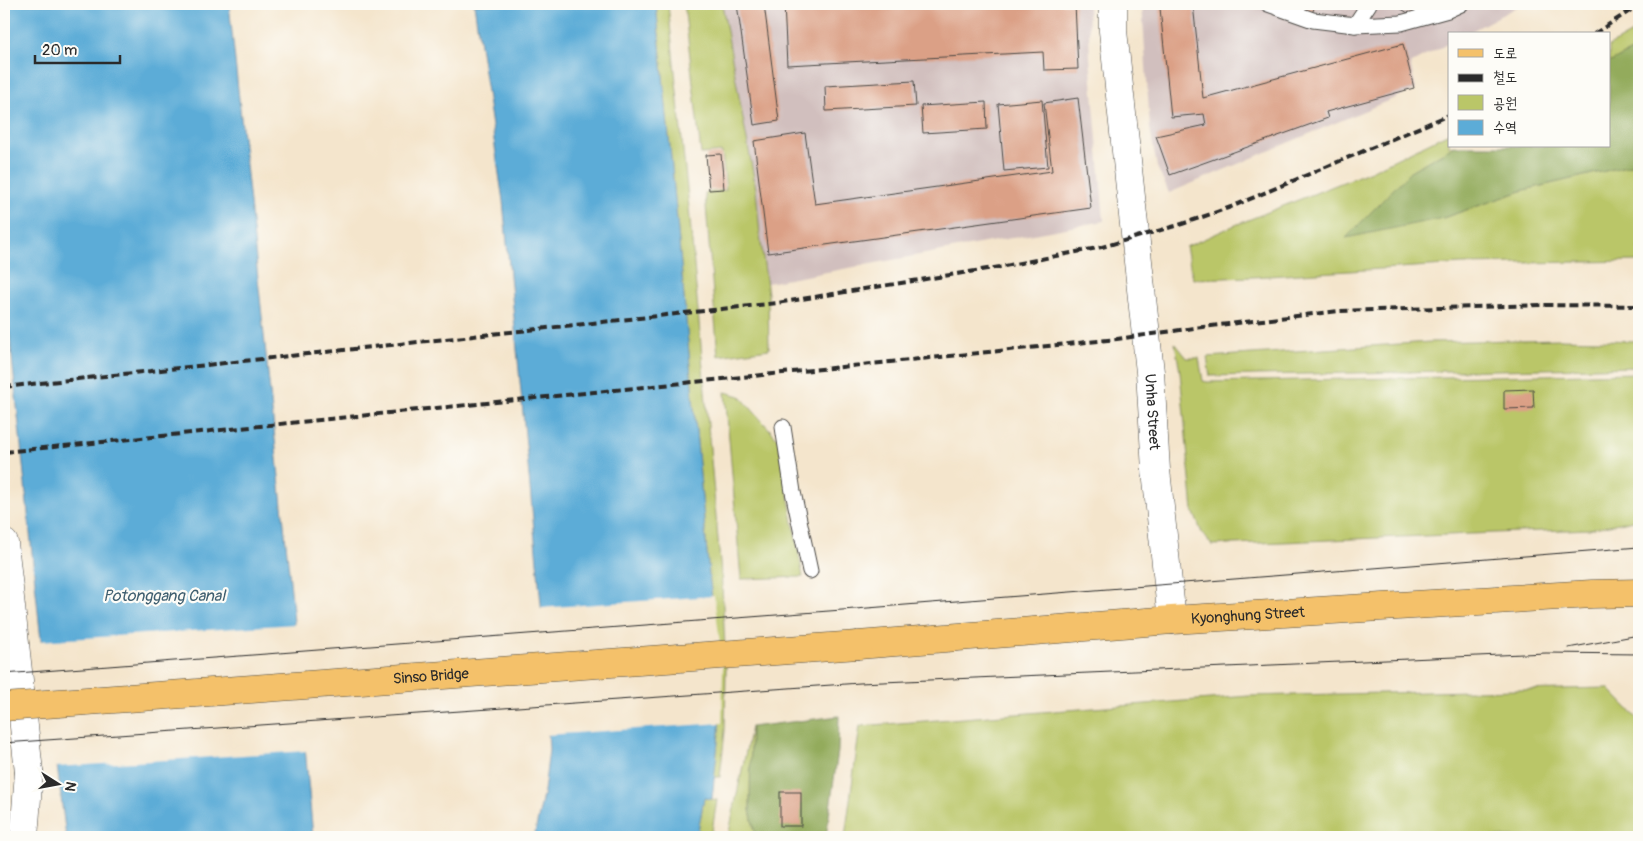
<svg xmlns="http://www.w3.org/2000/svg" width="1643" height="841" viewBox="0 0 1643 841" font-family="Pangolin,'Poor Story',sans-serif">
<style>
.industrial{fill:#d1bfbe}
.green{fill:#bac668;stroke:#72784a}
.forest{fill:#93ab5c;stroke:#5f6b44}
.water{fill:#5cacd7;stroke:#446c81}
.pier{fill:#f4e5cc}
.building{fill:#dba086}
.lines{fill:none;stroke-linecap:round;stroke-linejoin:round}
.service-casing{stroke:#494743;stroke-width:17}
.minor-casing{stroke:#494743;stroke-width:29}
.tertiary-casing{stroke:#494743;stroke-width:29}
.primary-casing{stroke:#494743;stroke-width:29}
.service{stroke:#fff;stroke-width:15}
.minor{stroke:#fff;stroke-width:28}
.tertiary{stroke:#fff;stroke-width:28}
.primary{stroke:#f4c16a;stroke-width:28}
.tram{stroke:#2b2b2b;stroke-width:1}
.rail{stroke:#2b2b2b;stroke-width:4;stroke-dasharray:8 4;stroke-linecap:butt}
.primary-bridge-casing{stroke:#494743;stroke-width:29;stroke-linecap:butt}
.primary-bridge{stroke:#f4c16a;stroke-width:28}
.labels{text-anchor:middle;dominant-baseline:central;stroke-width:4.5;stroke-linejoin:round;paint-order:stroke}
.street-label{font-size:15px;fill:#2b2b2b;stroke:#fdfcf7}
.water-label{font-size:16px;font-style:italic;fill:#3f5f70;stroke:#fdfcf7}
</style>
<rect width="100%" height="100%" fill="#fdfcf7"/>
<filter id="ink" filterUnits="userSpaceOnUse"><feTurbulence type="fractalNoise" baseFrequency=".02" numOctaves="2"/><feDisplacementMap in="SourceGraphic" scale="10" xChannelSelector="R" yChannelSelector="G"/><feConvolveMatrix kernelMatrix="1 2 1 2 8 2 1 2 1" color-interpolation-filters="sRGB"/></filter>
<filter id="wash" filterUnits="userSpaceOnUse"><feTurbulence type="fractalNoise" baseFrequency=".0096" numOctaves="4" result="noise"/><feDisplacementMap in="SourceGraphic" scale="20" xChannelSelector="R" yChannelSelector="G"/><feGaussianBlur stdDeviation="1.12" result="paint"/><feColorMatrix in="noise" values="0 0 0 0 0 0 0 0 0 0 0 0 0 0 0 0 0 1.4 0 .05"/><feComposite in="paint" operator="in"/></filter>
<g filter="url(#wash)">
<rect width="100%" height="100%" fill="#f4e5cc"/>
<g class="industrial">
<polygon points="712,4 1088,4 1090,58 1104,221 762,284"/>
<polygon points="1142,4 1522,4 1466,34 1449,34 1449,43 1410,64 1416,89 1169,193 1157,167 1150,128"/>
</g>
<g class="green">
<polygon points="656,4 668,4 689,208 722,585 726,668 725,731 720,777 714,777 719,733 721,667 709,575 676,209"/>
<polygon points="684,4 722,4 756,189 760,235 768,294 769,349 718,356 705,193 726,190 722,152 701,154"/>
<polygon points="1639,29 1639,47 1609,63 1609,46"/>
<polygon points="1449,133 1449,146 1455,146 1412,170 1443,218 1524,190 1639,163 1639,261 1462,264 1252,277 1193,279 1186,247 1233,226 1371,171"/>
<polygon points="1560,339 1639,341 1639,367 1210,376 1207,357 1430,342"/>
<polygon points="1175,343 1187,358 1199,358 1203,381 1207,382 1639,373 1639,519 1589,529 1212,545 1202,533 1193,511 1180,372"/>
<polygon points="725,392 740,396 778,439 803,577 741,579"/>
<polygon points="1608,688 1639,720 1639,837 845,837 860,726 1249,696"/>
<polygon points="751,727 750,810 756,837 728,837"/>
<polygon points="704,798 717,800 711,837 697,837"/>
</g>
<g class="forest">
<polygon points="1639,47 1639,163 1524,190 1443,218 1346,238 1412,170 1455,146 1609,146 1609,63"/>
<polygon points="839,716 838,751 826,837 756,837 750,810 751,727"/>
</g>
<g class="water">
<polygon points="4,4 229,4 292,600 313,837 66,837 40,631 4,279"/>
<polygon points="474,4 656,4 676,209 709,575 721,667 719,733 712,799 704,798 697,837 534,837 544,791 549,750 541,604 503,201"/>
</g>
<g class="pier">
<polygon points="714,596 723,667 722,723 546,735 539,608"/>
<polygon points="296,624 307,751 56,767 39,641"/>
</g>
<g id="blocks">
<g class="building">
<polygon points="737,4 764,4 779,121 754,125"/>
<polygon points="784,4 1075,4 1078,69 1044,70 1043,52 787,65"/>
<polygon points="1193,4 1203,98 1403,44 1414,88 1326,112 1328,118 1170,175 1156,136 1206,125 1204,114 1171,117 1160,8"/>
<polygon points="1293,4 1316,4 1312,13"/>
<polygon points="1393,4 1431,4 1427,12 1408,13"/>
<polygon points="914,81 916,106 826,111 825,86"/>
<polygon points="1078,98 1091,208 768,253 754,141 805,133 815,204 1052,171 1044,103"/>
<polygon points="1042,100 1048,167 1004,171 998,104"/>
<polygon points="986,102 987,129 923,133 921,106"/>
<polygon points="721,154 724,189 709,190 706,155"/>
<polygon points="1533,389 1534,408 1504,409 1504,390"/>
<rect x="780" y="792" width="21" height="34"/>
<polygon points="851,832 884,836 884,837 851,837"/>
</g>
</g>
</g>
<g filter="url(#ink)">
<use href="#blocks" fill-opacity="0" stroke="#494743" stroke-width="1"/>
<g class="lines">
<g class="service-casing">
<g id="service">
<polyline points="1268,4 1313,20 1355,25 1401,23 1448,10 1461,4"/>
<polyline points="1355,25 1369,4"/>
<polyline points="783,427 793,492 810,571"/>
</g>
</g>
<g class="minor-casing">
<polyline id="minor" points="4,543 29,772"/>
</g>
<g class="tertiary-casing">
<g id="tertiary">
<path id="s1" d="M1113 4V31L1150 372 1156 470 1172 620"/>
<polyline points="24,837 29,772"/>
</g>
</g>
<g class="primary-casing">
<g id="primary">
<path id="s2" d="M858 645 1172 620 1592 594 1639 593"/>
</g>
</g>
<use href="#service" class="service"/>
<use href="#minor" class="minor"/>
<use href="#tertiary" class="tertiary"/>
<use href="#primary" class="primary"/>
<g class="tram">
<polyline points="1568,648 1639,635"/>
<polyline points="4,674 855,609 1639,547"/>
<polyline points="4,743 860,683 1546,653 1639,654"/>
</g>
<g class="rail">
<polyline points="1594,34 1639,5"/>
<polyline points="4,387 777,303 1000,267 1102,247 1182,224 1231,207 1449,115"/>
<polyline points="4,452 1117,339 1194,328 1339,311 1542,305 1639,306"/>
</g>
<g class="primary-bridge-casing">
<g id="primary-bridge">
<path id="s3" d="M4 707 858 645"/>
</g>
</g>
<use href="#primary-bridge" class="primary-bridge"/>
</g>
</g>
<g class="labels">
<g class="street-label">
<text stroke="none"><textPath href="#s1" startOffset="410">Unha Street</textPath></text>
<text stroke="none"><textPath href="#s2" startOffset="391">Kyonghung Street</textPath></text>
<text stroke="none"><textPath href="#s3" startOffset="428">Sinso Bridge</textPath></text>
</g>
<g class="water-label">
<text x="164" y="596">Potonggang Canal</text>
</g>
</g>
<rect width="1643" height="841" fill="none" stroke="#fdfcf7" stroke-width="20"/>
<rect x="1448" y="32" width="162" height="115" fill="#fdfcf7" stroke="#a9a8a5"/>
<rect x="1458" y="49" width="25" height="8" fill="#f4c16a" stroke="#a9a8a5"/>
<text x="1493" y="58" font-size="15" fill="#2b2b2b">도로</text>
<rect x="1458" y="74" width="25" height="8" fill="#2b2b2b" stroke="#a9a8a5"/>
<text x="1493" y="82" font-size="15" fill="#2b2b2b">철도</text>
<rect x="1458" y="95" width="25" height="15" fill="#bac668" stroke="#a9a8a5"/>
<text x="1493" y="108" font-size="15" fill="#2b2b2b">공원</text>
<rect x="1458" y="120" width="25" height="15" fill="#5cacd7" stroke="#a9a8a5"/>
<text x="1493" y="132" font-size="15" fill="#2b2b2b">수역</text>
<g transform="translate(58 784) rotate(101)" stroke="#fdfcf7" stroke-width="4" paint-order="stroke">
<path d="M0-4L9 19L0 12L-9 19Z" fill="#2b2b2b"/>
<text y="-8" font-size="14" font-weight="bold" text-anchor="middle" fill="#2b2b2b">N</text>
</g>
<path d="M35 55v8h85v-8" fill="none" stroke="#2b2b2b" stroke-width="2.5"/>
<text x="42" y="55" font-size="15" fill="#2b2b2b" stroke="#fdfcf7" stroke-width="4" paint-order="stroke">20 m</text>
</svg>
